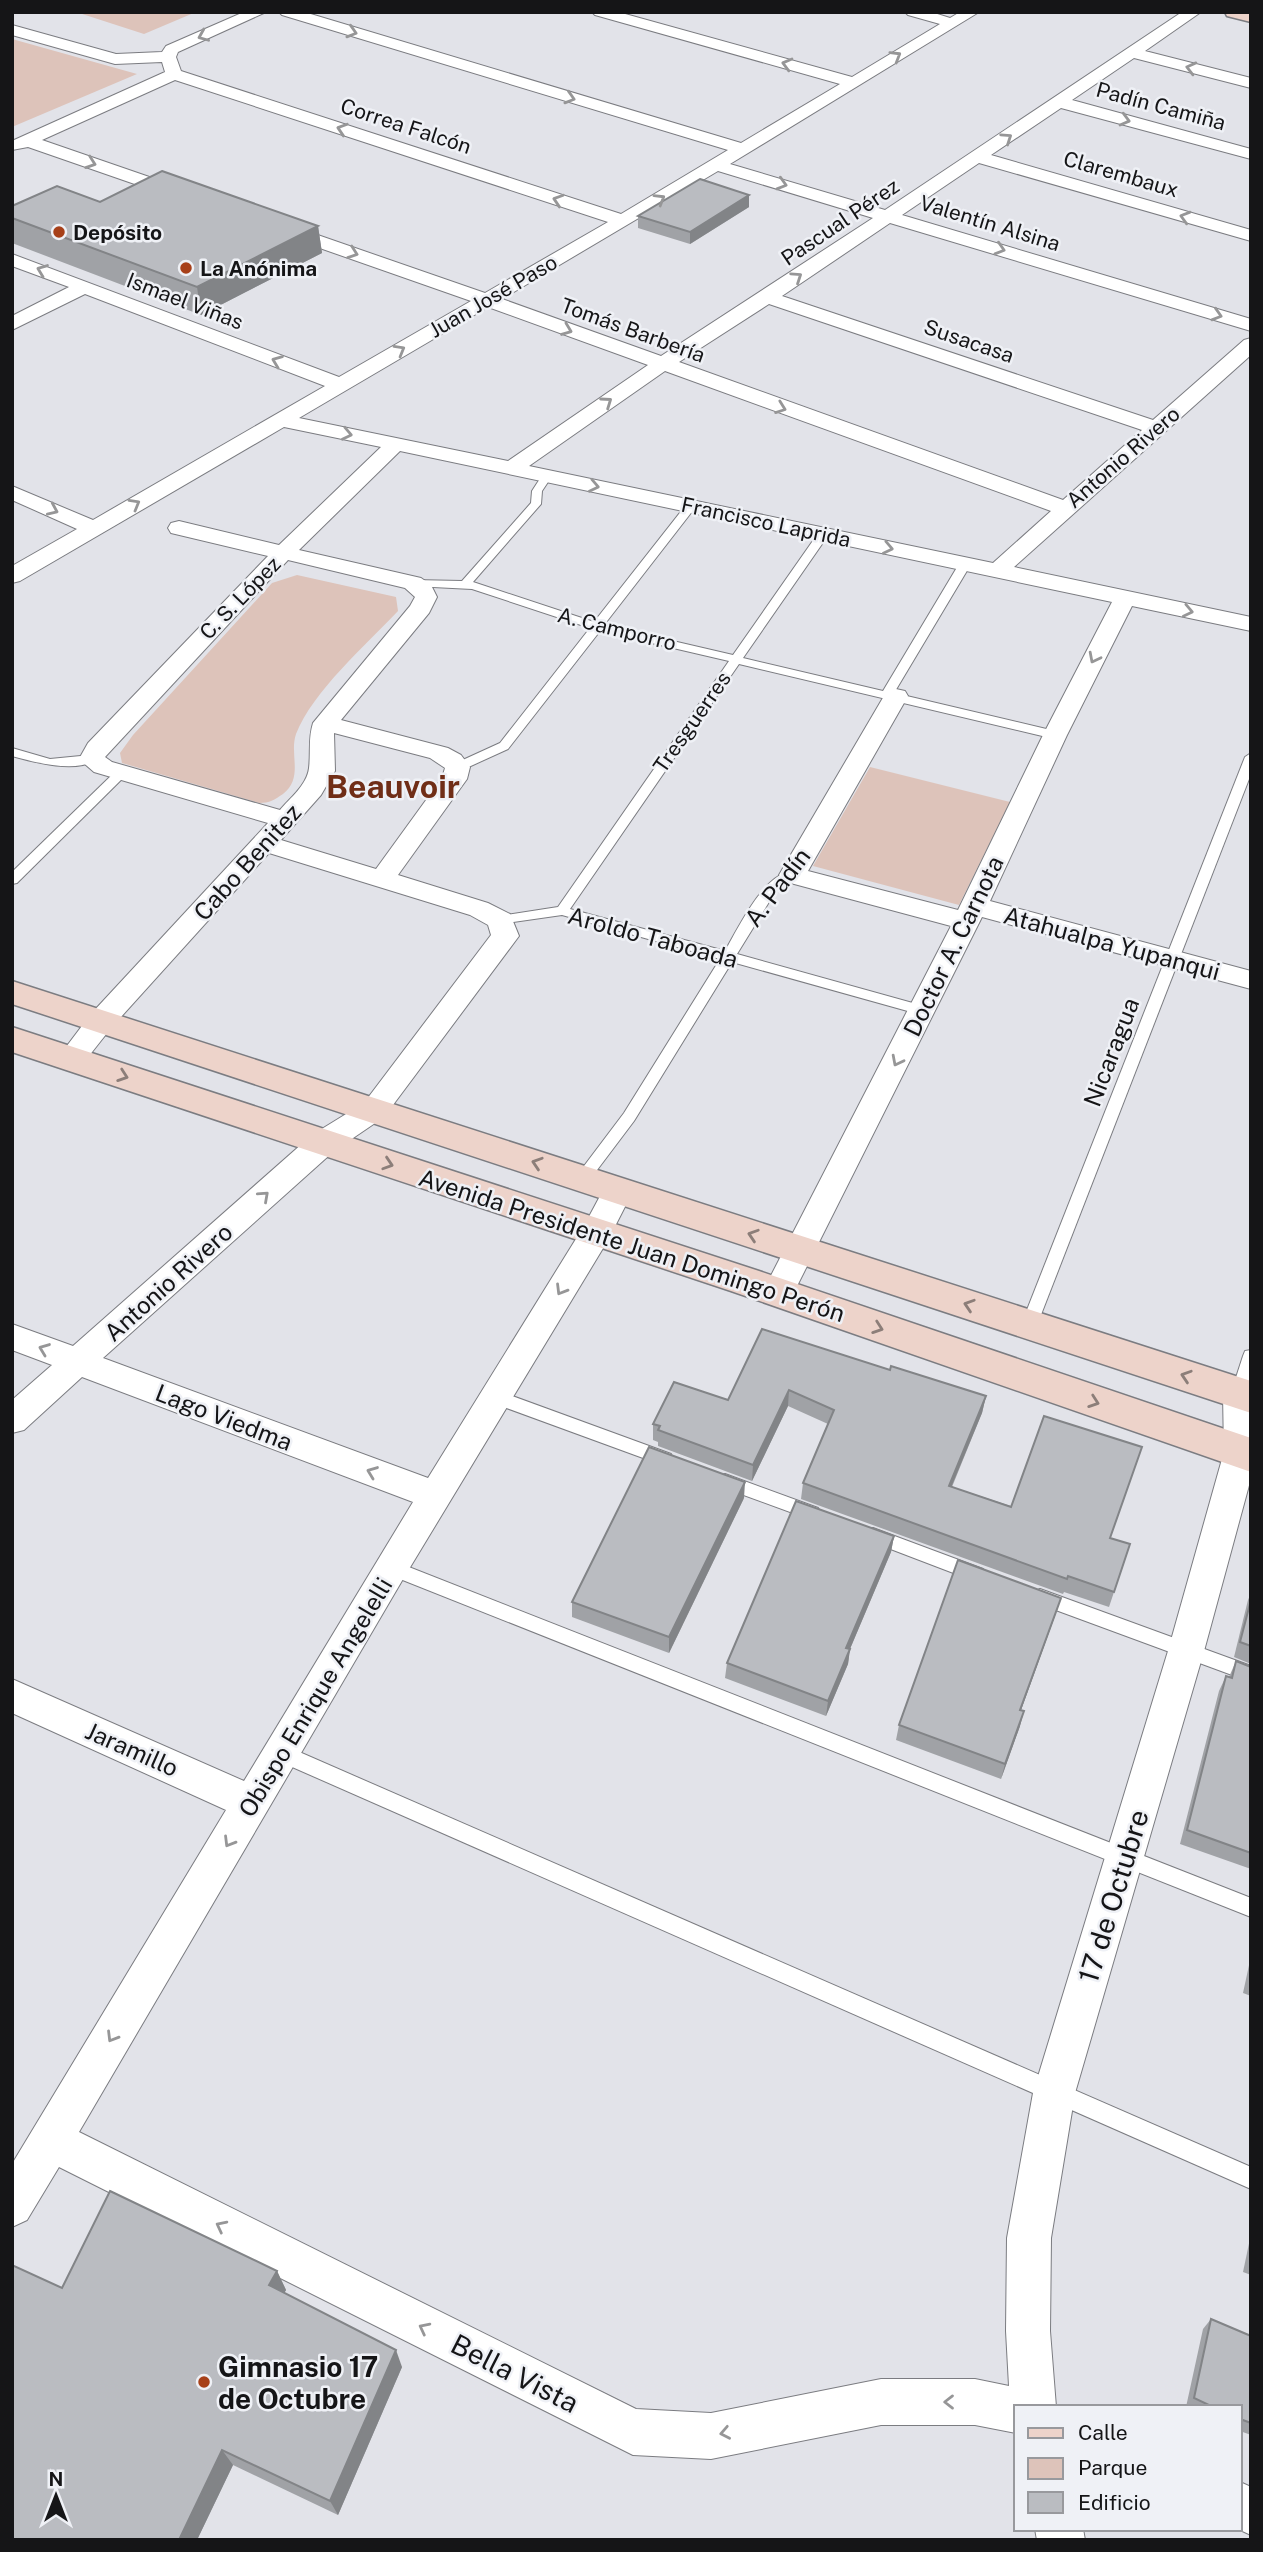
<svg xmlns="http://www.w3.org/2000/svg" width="1263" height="2552" viewBox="0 0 1263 2552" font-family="'Public Sans',sans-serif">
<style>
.green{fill:#ddc3ba}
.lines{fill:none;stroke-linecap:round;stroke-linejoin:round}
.lane-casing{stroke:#7b7c81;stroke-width:2}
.street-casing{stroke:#7b7c81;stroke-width:2}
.secondary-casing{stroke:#7b7c81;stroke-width:3}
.lane{fill:#fff;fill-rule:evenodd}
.street{fill:#fff;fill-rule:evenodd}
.secondary{fill:#edd3ca;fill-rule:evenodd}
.wall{fill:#a0a2a6}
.shaded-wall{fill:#828487}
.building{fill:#babcc1;stroke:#828487;stroke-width:2}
.oneway{stroke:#969697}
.oneway2{stroke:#8c7e79}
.poi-dot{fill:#a74019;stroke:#eff1f6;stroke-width:2.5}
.labels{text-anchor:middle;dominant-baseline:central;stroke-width:5;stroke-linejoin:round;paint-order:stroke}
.far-street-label{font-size:21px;fill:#151517;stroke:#eff1f6}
.far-poi-label{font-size:21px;font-weight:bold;fill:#151517;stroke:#eff1f6;text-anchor:start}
.street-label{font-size:24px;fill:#151517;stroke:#eff1f6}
.near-street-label{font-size:28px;fill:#151517;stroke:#eff1f6}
.near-poi-label{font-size:28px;font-weight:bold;fill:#151517;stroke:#eff1f6;text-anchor:start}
.district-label{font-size:32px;font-weight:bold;fill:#702e17;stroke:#eff1f6}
</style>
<rect width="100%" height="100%" fill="#e2e3e9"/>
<g class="green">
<polygon points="76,12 196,12 144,34"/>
<polygon points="12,39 137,74 12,127"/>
<path d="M297 575 396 597 398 611C366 645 313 691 296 734 289 755 304 777 283 794 274 800 270 803 259 803L122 763 120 753 133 735 272 583Z"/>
<polygon points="870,767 1010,802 959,905 813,866"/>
</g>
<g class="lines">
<g class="lane-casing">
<g id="lane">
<path d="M543 474 552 476 542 491 541 504 473 582 594 622 686 505H694V509L604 625 733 655 819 532H827L829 534 743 658 883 691 959 564 969 562 971 564 894 693 1059 732 1061 735 1055 739 739 664 570 909 725 951C738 929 767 866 797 872V878L777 889 737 954 927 1007 929 1010 922 1015 732 962 634 1121 588 1182H578L575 1178 578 1174 624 1113 720 959 562 915 500 924 493 920 500 916 558 907 729 661 600 631 508 749 462 770H454V764L500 743 590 628 472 589 413 586 407 583 413 580 462 581 531 503 532 491Z"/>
<path d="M12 748 50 759 91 755 97 759C77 774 34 762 12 756Z"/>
<polygon points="1251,753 1251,774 1037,1325 1035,1329 1023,1329 1021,1325 1245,757"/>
<polygon points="121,769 125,770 125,776 17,883 12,884 12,872 117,770"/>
<polygon points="1251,1350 1251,1382 1245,1398 1233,1398 1231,1393 1243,1356 1245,1351"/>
<polygon points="496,1390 671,1454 673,1459 671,1464 665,1466 490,1402 488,1397 490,1392"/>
<polygon points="725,1474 818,1508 821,1513 818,1518 812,1520 719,1486 716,1481 719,1476"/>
<polygon points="873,1528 983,1569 986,1574 983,1579 977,1582 867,1540 864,1535 867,1530"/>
<polygon points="391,1560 1251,1898 1251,1917 385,1573 382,1568 385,1563"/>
<polygon points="1040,1589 1251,1666 1251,1682 1034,1602 1031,1597 1034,1592"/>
<polygon points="281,1744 1251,2167 1251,2189 274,1759 272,1753 274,1747"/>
</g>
</g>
<g class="street-casing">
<g id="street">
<path d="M244 12H266L178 52 176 57 181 71 621 214 728 150 282 15 279 12H304L741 143 840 84 595 15 592 12H618L852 77 940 24 908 15 905 12H931L950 18 960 12H979L730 164 885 210 1182 12H1201L1145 51 1251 78V88L1134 58 1072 100 1251 149V159L1061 108 991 155 1251 230V241L979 163 902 215 1251 319V331L890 223 782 296 1153 420 1244 340 1251 338V355L1014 567 1251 617V631L1132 606 1067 735 990 901 1251 971V989L982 917 789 1302 778 1305 767 1302 762 1293 951 926 783 881 779 875 884 696 887 691 896 689 905 691 908 696 808 871 958 910 1043 735 1112 602 400 451 299 550 421 578 431 585 437 597 429 613 341 720 448 748 461 755 470 767 467 779 398 875 488 903 510 914 519 936 384 1117 334 1151 103 1358 428 1478 584 1226 607 1183 618 1180 629 1183 633 1191 608 1240 403 1579 79 2132 636 2409 711 2413 881 2379H975L1009 2386 1006 2331 1007 2238 1033 2093 1168 1651 1224 1452 1223 1393 1227 1384 1239 1380 1251 1384V1478L1204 1651 1075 2093 1051 2238 1050 2331 1056 2407H1016V2433L975 2425H881L711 2459 633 2455 59 2167 27 2220 12 2227V2164L226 1810 12 1713V1679L244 1781 413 1502 82 1377 24 1430 12 1433V1400L52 1365 12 1350V1324L73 1346 312 1135 364 1103 491 935 488 925 470 915 269 853 111 1028 81 1066 71 1069 61 1066 57 1059 91 1014 268 823 94 772 79 759 88 743 268 556 171 533 168 528 171 523 179 521 279 545 381 447 284 427 20 581 12 583V566L77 529 12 500V486L93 520 325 386 85 294 12 330V316L69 287 12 266V254L339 377 471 301 274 232 271 228 274 224H286L485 293 608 222 175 80 42 140 187 190 190 194 187 198H175L28 147 12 150V141L165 72 162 62 115 64 12 35V25L116 54 162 52 166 46ZM718 171 873 218 661 356 502 299ZM769 304 1142 430 1063 500 679 362ZM488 307 648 365 508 461 299 418ZM665 371 1051 511 993 563 529 466ZM288 560 405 588 415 597 410 606 313 723C308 739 311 752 309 768 307 785 290 798 280 810L112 762 105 757ZM334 733 430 758 445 768 442 778 376 869 281 840 321 795 335 771Z"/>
<polygon points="1240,2482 1251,2487 1251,2535 1238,2529 1240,2529"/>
<polygon points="1035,2529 1083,2529 1085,2540 1037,2540"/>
</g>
</g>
<g class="secondary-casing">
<g id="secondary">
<polygon points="1225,12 1251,12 1251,22 1227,16"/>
<polygon points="12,981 1251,1381 1251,1413 12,1004"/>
<polygon points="12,1027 759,1271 1251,1438 1251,1472 731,1291 12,1052"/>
</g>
</g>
<use href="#lane" class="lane"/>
<use href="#street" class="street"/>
<use href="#secondary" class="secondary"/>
</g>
<g class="wall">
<polygon points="749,195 749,207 690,244 638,228 638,216"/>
<polygon points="100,202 318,226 322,253 201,315 12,243 12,206"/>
<polygon points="890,1370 986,1396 982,1413 952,1487 1130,1544 1109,1607 1064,1592 1063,1594 801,1499 803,1483 828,1424 788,1406 752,1481 658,1446 658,1442 653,1440 653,1424 728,1400"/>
<polygon points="744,1498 669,1653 572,1617 572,1602"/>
<polygon points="894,1536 891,1552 850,1649 848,1664 826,1716 725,1678 727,1663"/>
<polygon points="1251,1593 1251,1664 1234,1657 1248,1600"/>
<polygon points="1056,1613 1021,1710 1020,1726 1001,1779 896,1740 899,1725"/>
<polygon points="1236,1661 1251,1667 1251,1869 1180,1844 1219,1691 1226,1676 1229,1677"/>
<polygon points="1251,1956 1251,1996 1243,1993"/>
<polygon points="1251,2234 1251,2275 1243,2272"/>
<polygon points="277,2271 286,2290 284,2293 402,2367 338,2515 233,2465 197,2540 12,2540 62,2288"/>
<polygon points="1211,2319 1251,2336 1251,2435 1240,2431 1240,2407 1186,2407 1203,2329"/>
</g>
<g class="shaded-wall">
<polygon points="749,195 749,207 690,244 690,232"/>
<polygon points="318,226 322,253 201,315 197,287"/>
<polygon points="789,1390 788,1406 752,1481 753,1465"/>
<polygon points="986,1396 982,1413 945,1502 949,1486"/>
<polygon points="745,1482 744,1498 669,1653 669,1637"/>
<polygon points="894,1536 891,1552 844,1663 846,1648"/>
<polygon points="1061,1598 1056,1613 1016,1724 1020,1710"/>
<polygon points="850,1649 848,1664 826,1716 828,1701"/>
<polygon points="1024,1711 1020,1726 1001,1779 1005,1764"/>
<polygon points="277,2271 286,2290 278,2304 269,2285"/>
<polygon points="396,2350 402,2367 338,2515 330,2501"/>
<polygon points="222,2450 233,2465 197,2540 179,2540"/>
</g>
<g class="building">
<polygon points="162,171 318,226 197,287 12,218 12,206 57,186 100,202"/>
<polygon points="700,179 749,195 690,232 638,216"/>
<polygon points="762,1329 890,1370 891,1366 986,1396 949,1486 1011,1507 1044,1416 1142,1447 1110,1538 1130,1544 1114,1592 1068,1576 1067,1579 803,1483 834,1410 789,1390 753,1465 658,1430 660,1426 653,1424 674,1382 728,1400"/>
<polygon points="649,1447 745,1482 669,1637 572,1602"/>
<polygon points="796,1501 894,1536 846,1648 850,1649 828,1701 727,1663"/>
<polygon points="958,1560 1061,1598 1020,1710 1024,1711 1005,1764 899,1725"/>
<polygon points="1251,1600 1251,1646 1240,1642"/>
<polygon points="1236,1661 1251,1667 1251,1853 1187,1830 1226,1676 1232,1678"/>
<polygon points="110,2191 277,2271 269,2285 396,2350 330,2501 222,2450 179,2540 12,2540 12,2265 62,2288"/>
<polygon points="1211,2319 1251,2336 1251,2423 1240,2419 1240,2407 1213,2407 1194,2398"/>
</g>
<defs><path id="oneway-chevron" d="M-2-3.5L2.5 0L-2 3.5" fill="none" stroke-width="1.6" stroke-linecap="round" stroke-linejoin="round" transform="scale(1.75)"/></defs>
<g class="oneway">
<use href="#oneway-chevron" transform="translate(352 32) rotate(17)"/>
<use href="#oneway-chevron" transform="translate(203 36) rotate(157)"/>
<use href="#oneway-chevron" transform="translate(896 56) rotate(-31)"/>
<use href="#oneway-chevron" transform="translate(787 64) rotate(-165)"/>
<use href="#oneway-chevron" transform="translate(1191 68) rotate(-166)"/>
<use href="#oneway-chevron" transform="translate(570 98) rotate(17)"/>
<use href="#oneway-chevron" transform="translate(1125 120) rotate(15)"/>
<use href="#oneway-chevron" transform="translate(342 129) rotate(-162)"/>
<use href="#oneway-chevron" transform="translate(1007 138) rotate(-34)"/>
<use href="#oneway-chevron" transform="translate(91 163) rotate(19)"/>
<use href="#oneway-chevron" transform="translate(782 184) rotate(16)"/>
<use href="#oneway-chevron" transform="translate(660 199) rotate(-31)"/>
<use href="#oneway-chevron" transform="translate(558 200) rotate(-162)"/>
<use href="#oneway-chevron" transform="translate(1185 217) rotate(-164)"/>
<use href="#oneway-chevron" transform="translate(1000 249) rotate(17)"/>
<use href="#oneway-chevron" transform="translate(353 253) rotate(19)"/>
<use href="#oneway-chevron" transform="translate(42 270) rotate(-159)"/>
<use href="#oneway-chevron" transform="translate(797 277) rotate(-34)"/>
<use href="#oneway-chevron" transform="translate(1217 315) rotate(17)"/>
<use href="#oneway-chevron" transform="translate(567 330) rotate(21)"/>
<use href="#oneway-chevron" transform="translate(400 350) rotate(-30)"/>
<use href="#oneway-chevron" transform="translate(277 361) rotate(-159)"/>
<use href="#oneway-chevron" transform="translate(607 402) rotate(-35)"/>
<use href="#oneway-chevron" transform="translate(781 408) rotate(20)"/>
<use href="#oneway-chevron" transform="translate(347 434) rotate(12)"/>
<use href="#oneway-chevron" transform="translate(594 486) rotate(12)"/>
<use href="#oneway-chevron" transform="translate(135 504) rotate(-30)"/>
<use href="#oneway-chevron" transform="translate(53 510) rotate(24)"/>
<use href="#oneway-chevron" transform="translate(888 548) rotate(12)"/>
<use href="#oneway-chevron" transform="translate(1188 611) rotate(12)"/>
<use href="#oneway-chevron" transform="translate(1094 658) rotate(117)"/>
<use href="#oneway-chevron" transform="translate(897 1061) rotate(117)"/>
<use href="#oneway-chevron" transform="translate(264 1196) rotate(-42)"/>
<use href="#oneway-chevron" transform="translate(561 1290) rotate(121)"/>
<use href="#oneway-chevron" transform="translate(44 1349) rotate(-159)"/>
<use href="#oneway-chevron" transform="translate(372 1472) rotate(-159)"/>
<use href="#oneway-chevron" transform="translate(229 1842) rotate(121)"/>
<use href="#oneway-chevron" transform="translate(112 2037) rotate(121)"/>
<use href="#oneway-chevron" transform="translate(221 2226) rotate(-153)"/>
<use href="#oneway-chevron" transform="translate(424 2328) rotate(-153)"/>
<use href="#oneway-chevron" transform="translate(949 2402) rotate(180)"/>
<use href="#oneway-chevron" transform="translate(725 2433) rotate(169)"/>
</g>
<g class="oneway2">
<use href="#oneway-chevron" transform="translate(123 1076) rotate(19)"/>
<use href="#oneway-chevron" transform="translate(537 1163) rotate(-162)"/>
<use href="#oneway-chevron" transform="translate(388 1164) rotate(18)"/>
<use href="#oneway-chevron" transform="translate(753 1235) rotate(-162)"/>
<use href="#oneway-chevron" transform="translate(969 1305) rotate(-162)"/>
<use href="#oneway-chevron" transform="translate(878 1328) rotate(19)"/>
<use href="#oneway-chevron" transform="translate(1186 1376) rotate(-162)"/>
<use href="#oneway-chevron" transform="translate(1094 1402) rotate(19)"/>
</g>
<g class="poi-dot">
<circle cx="59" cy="232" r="7"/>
<circle cx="186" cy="268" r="7"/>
<circle cx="204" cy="2382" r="7"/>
</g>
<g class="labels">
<g class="far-street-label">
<text transform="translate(1161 106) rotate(15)">Padín Camiña</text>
<text transform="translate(406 126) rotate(18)">Correa Falcón</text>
<text transform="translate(1121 174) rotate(16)">Clarembaux</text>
<text transform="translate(840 222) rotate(-34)">Pascual Pérez</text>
<text transform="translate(990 223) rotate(17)">Valentín Alsina</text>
<text transform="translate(493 296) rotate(-30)">Juan José Paso</text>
<text transform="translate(185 301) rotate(21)">Ismael Viñas</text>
<text transform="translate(633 330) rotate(20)">Tomás Barbería</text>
<text transform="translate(969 341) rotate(19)">Susacasa</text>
<text transform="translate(1123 457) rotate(-41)">Antonio Rivero</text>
<text transform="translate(766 522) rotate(12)">Francisco Laprida</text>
<text transform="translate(240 598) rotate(-46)">C. S. López</text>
<text transform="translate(617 629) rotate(14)">A. Camporro</text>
<text transform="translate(692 722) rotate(-55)">Tresguerres</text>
</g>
<g class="far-poi-label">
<text x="73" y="232">Depósito</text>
<text x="200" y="268">La Anónima</text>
</g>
<g class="street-label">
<text transform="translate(247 862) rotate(-48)">Cabo Benitez</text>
<text transform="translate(777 887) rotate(-53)">A. Padín</text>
<text transform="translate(653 937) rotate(15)">Aroldo Taboada</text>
<text transform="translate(1112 943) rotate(15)">Atahualpa Yupanqui</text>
<text transform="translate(953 946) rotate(-64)">Doctor A. Carnota</text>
<text transform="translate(1111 1052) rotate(-69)">Nicaragua</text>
<text transform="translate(632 1245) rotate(18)">Avenida Presidente Juan Domingo Perón</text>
<text transform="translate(168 1282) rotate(-42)">Antonio Rivero</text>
<text transform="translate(224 1417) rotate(21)">Lago Viedma</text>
<text transform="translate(315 1697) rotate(-59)">Obispo Enrique Angelelli</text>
<text transform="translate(132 1749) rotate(24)">Jaramillo</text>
</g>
<g class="near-street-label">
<text transform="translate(1113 1896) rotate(-73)">17 de Octubre</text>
<text transform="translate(515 2373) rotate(27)">Bella Vista</text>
</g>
<g class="near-poi-label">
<text x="218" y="2366">Gimnasio 17<tspan x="218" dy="32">de Octubre</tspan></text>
</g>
<g class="district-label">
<text x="393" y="786">Beauvoir</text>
</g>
</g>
<rect width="1263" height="2552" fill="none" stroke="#151517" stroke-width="28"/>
<rect x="1014" y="2405" width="228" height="126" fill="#eff1f6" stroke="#98999d" stroke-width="2"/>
<rect x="1028" y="2428" width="35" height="10" fill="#edd3ca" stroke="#98999d" stroke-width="2"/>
<text x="1078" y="2440" font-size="21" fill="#151517">Calle</text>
<rect x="1028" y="2458" width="35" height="21" fill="#ddc3ba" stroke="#98999d" stroke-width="2"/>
<text x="1078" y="2475" font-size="21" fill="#151517">Parque</text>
<rect x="1028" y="2492" width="35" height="21" fill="#babcc1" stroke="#98999d" stroke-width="2"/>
<text x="1078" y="2510" font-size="21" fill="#151517">Edificio</text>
<g transform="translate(56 2496)" stroke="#eff1f6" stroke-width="5" paint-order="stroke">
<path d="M0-5L12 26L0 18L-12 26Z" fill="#151517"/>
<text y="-10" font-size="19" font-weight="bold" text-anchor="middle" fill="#151517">N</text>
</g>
</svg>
